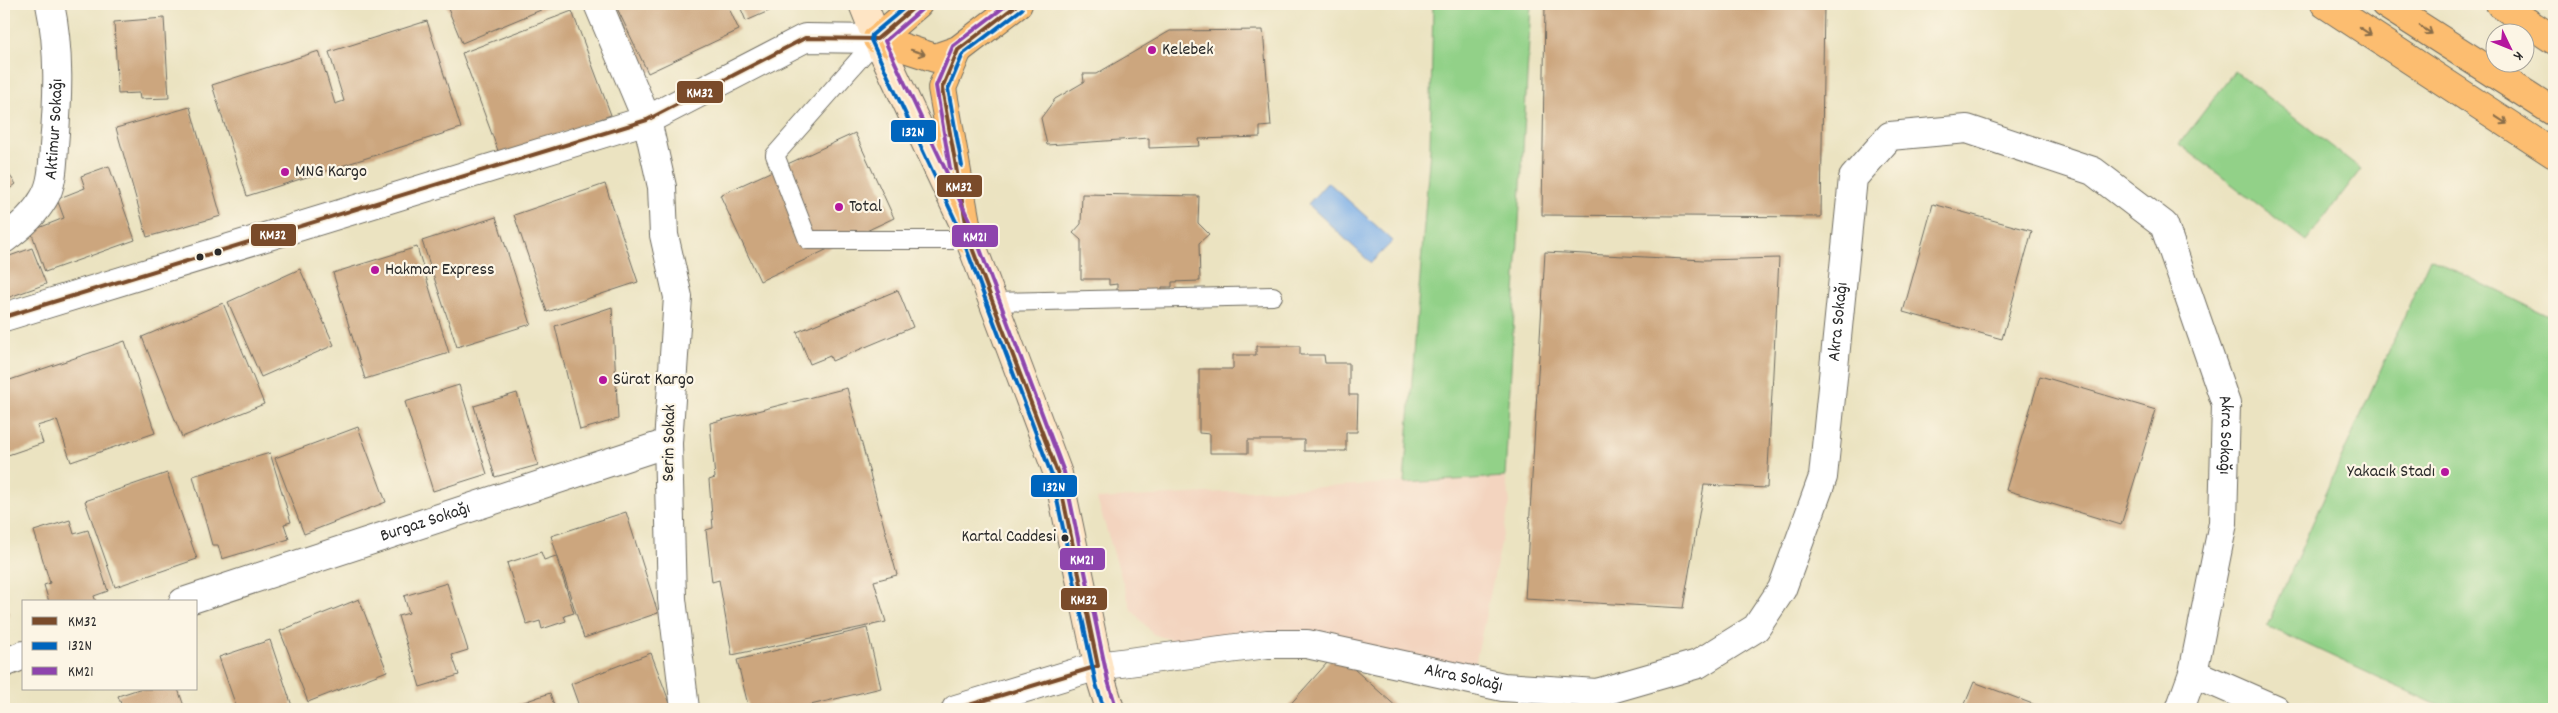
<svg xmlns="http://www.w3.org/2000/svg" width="2558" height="713" viewBox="0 0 2558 713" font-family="Dekko,sans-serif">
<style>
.built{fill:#f3d4bf}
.green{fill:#92d188;stroke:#5e7e5a}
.water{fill:#7bafe8;stroke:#536d8a}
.building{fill:#cca67e}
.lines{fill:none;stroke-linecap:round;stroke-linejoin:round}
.service-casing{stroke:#6e6b60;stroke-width:20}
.minor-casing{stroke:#6e6b60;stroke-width:30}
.secondary-casing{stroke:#6e6b60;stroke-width:30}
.motorway-casing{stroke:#6e6b60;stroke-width:30}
.service{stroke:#fff;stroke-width:18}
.minor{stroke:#fff;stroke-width:28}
.secondary{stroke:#fee5c5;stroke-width:28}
.motorway{stroke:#fcbd6f;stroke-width:28}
.bus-1-casing{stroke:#fcf5e5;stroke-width:8}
.bus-2-casing{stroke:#fcf5e5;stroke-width:8}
.bus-3-casing{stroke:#fcf5e5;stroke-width:8}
.bus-1{stroke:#7a4b2a;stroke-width:4}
.bus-2{stroke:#0065bd;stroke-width:4}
.bus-3{stroke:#8e44ad;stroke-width:4}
.oneway{stroke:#896d4a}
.poi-dot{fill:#b5179e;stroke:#fcf5e5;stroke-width:2}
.bus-dot{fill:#2b2b2b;stroke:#fcf5e5;stroke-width:2}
.labels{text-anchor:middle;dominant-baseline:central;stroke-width:4.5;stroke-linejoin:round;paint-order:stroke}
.bus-label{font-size:17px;fill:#2b2b2b;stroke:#fcf5e5;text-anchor:end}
.poi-label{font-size:18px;fill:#2b2b2b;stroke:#fcf5e5;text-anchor:start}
.street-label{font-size:18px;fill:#2b2b2b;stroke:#fcf5e5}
.line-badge{stroke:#fcf5e5;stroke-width:2}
.badge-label{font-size:14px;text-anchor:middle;font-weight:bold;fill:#fff}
</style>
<rect width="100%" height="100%" fill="#fcf5e5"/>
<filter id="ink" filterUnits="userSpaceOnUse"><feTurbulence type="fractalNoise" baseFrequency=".02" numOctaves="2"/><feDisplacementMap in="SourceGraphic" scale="10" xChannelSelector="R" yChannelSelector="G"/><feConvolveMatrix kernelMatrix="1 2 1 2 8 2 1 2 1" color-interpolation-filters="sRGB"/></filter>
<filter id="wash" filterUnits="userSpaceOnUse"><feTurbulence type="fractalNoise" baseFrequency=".0096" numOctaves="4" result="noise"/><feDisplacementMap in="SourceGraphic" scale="20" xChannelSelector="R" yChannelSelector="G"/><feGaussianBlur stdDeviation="1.12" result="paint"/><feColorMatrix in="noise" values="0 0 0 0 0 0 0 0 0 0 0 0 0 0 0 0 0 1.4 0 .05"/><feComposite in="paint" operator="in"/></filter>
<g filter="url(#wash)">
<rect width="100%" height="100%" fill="#ebe3c1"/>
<polygon class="built" points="1505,477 1510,502 1473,674 1264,636 1174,641 1153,634 1131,609 1097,499"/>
<g class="green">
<polygon points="1433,4 1531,4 1505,477 1404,483 1430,148"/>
<polygon points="2235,71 2361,169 2306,241 2179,144"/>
<polygon points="2430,258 2554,319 2554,709 2446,709 2267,626"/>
</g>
<polygon class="water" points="1328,182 1393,241 1371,263 1308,204"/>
<g id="blocks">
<g class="building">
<polygon points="446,4 555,4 462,43"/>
<polygon points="615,4 727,4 739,30 648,73"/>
<polygon points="739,4 785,4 746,21"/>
<polygon points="1545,4 1824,4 1821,217 1542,215"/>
<polygon points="572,11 611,115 500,156 462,53"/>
<polygon points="164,18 169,98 140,99 139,93 118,94 114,22"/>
<polygon points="427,21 461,128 247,196 212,85 319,51 335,104 344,101 329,52"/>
<polygon points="1263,30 1271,126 1260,127 1260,137 1199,139 1200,146 1149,148 1149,138 1047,145 1041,118 1055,99 1084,82 1083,74 1096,74 1170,31"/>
<polygon points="190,107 221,216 147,237 116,128"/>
<polygon points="855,133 894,218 760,281 720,195"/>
<polygon points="109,166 135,240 45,272 31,231 64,218 57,199 85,188 81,176"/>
<polygon points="4,168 16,184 4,193"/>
<polygon points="605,184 638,282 547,312 514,215"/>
<polygon points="1082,194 1199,196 1198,223 1209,234 1199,243 1200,281 1172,282 1172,287 1162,287 1162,293 1117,294 1117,284 1109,285 1109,279 1081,279 1081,240 1073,233 1081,224"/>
<polygon points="1933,204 2032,231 2002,339 1903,312"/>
<polygon points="496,217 531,324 457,347 422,241"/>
<polygon points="417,247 449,353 365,379 333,273"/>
<polygon points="32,248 46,284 7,298 4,291 4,258"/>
<polygon points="1545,252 1704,260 1779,258 1767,488 1704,485 1683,608 1525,599"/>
<polygon points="300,269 334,345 261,377 228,302"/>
<polygon points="898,290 913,327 832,361 830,356 810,364 797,332"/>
<polygon points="223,303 264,404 182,437 142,337"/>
<polygon points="612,307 618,419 580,430 555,326"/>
<polygon points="125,341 155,433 71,462 57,420 37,426 43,443 8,455 4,442 4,382"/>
<polygon points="1256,346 1300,346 1300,355 1324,355 1325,363 1349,363 1349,395 1358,395 1357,432 1346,432 1346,451 1304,451 1304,440 1248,440 1248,453 1210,453 1210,434 1199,433 1199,369 1233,369 1233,355 1256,355"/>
<polygon points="2040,376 2156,410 2121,525 2006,490"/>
<polygon points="459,385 487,474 433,491 405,402"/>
<polygon points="847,388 897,575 874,581 886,622 732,655 719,580 712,582 706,530 713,528 709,480 715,478 710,423"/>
<polygon points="517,393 538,465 495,477 474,406"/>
<polygon points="358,427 386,502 304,534 275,458"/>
<polygon points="270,453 291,522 284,524 289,539 222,559 218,545 212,545 193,476"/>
<polygon points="167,473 197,559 115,587 85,501"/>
<polygon points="626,512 658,613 584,638 551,536"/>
<polygon points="70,520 74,534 88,530 108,591 94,596 96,602 49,602 44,585 50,583 34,531"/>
<polygon points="541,552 544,560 556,556 574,613 564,616 566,621 542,629 540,621 527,625 507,563"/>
<polygon points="447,583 468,650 452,655 459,675 420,687 398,616 409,613 404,596"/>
<polygon points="359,599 387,671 308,702 280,631"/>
<polygon points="4,600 10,616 4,618"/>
<polygon points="867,628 881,688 794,709 749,709 737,660"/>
<polygon points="270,640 293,709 237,709 219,657"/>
<polygon points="651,653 672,709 580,709 571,684"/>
<polygon points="1336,653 1399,709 1286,709"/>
<polygon points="1974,682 2046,709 1963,709"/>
<polygon points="139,689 178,689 185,709 123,709 118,696"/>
<polygon points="550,693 555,709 504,709"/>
</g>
</g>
</g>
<g filter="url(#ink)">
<use href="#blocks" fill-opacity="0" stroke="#6e6b60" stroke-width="1"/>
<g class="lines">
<g class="service-casing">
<g id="service">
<polyline points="877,39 775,155 808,240 969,240"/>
<polyline points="993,302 1273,296"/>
</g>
</g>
<g class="minor-casing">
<g id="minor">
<polyline points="598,4 647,120 662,187 664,235 678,297 668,443 672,599 685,709"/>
<path id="s1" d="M4 239C18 229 35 214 44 198 53 184 53 162 54 146 58 98 60 51 50 4"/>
<polyline points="4,317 647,120 805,38 877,39"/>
<path id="s2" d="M183 602 668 443"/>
<polyline points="4,663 24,655"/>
<polyline points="2193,673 2275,709"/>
<path id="s3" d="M956 709 1098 666 1267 644H1307L1503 687 1597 693 1698 664 1756 628 1782 589 1823 477 1853 178 1890 136 1967 129 2093 171 2164 225 2226 404 2223 523 2193 673 2180 709"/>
</g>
</g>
<g class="secondary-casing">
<polyline id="secondary" points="863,4 877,39 963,222 1058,474 1102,683 1110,709"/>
</g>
<g class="motorway-casing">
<g id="motorway">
<polyline points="2325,4 2554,154"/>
<polyline points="2385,4 2554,112"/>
<polyline points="2500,4 2554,40"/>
<polyline points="877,39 935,58 958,50 1018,4"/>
<polyline points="877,39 918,4"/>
<polyline points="958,50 942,88 969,240"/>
</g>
</g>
<use href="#service" class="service"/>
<use href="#minor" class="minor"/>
<use href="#secondary" class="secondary"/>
<use href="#motorway" class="motorway"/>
<g class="bus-1-casing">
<g id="bus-1">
<polyline points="4,317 647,120 805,38 877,39 918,4"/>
<polyline points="956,709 1098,666 1058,474 969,240 942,88 958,50 1018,4"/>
</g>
</g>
<g class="bus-2-casing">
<g id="bus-2">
<polyline points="909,4 872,35 871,40 957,224 1052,476 1096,684 1104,709"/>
<polyline points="962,166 948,89 963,54 1022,9"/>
</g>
</g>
<g class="bus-3-casing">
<g id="bus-3">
<polyline points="922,9 885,41 969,220 1064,472 1108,681 1116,707"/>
<polyline points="950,168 936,86 953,46 1008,4"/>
</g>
</g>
<use href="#bus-1" class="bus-1"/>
<use href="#bus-2" class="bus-2"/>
<use href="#bus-3" class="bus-3"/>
</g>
<defs><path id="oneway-shaft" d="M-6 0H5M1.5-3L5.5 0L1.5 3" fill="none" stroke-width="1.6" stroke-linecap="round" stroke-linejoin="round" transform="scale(1.25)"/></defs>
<g class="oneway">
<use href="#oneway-shaft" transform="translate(2426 30) rotate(33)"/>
<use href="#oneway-shaft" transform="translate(2365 31) rotate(33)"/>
<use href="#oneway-shaft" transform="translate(918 52) rotate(17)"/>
<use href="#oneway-shaft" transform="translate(2501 120) rotate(33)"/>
</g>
</g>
<g class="poi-dot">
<circle cx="1152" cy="50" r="5"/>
<circle cx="285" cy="172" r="5"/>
<circle cx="839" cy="207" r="5"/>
<circle cx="375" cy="270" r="5"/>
<circle cx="603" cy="380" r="5"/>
<circle cx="2445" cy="472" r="5"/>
</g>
<g class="bus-dot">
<circle cx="218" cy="252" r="4.5"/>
<circle cx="200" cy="257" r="4.5"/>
<circle cx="1065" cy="538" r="4.5"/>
</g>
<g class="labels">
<g class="bus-label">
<text x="1056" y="538">Kartal Caddesi</text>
</g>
<g class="poi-label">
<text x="1162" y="50">Kelebek</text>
<text x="295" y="172">MNG Kargo</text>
<text x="849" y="207">Total</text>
<text x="385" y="270">Hakmar Express</text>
<text x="613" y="380">Sürat Kargo</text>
<text x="2435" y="472" text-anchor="end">Yakacık Stadı</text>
</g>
<g class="street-label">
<text stroke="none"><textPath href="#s1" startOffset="128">Aktimur Sokağı</textPath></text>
<text stroke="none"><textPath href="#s3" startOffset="1149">Akra Sokağı</textPath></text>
<text stroke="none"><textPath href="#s3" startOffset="1869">Akra Sokağı</textPath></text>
<text transform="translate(670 443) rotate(-89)">Serin Sokak</text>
<text stroke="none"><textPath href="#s2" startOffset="255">Burgaz Sokağı</textPath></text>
<text stroke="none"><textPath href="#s3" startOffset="519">Akra Sokağı</textPath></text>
</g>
</g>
<g class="line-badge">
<rect x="676" y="80" width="48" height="24" rx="5" fill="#7a4b2a"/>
<rect x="890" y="119" width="47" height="24" rx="5" fill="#0065bd"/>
<rect x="936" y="174" width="47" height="24" rx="5" fill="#7a4b2a"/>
<rect x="250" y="223" width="47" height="24" rx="5" fill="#7a4b2a"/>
<rect x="951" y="224" width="48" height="24" rx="5" fill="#8e44ad"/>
<rect x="1030" y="474" width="48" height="24" rx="5" fill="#0065bd"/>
<rect x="1059" y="547" width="47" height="24" rx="5" fill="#8e44ad"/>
<rect x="1060" y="587" width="48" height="24" rx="5" fill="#7a4b2a"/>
</g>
<g class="badge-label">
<text x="700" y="97">KM32</text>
<text x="913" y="136">132N</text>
<text x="959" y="191">KM32</text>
<text x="273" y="239">KM32</text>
<text x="975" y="241">KM21</text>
<text x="1054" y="491">132N</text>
<text x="1082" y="564">KM21</text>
<text x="1084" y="604">KM32</text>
</g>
<rect width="2558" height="713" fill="none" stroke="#fcf5e5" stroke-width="20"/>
<rect x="22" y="600" width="175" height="90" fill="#fcf5e5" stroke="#a8a49b"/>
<rect x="32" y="617" width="25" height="8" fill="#7a4b2a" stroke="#a8a49b"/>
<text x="68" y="626" font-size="15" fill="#2b2b2b">KM32</text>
<rect x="32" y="642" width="25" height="8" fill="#0065bd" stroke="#a8a49b"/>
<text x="68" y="650" font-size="15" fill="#2b2b2b">132N</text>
<rect x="32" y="667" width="25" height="8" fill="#8e44ad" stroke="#a8a49b"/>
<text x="68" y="676" font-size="15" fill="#2b2b2b">KM21</text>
<g transform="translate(2510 48) rotate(133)"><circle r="24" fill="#fcf5e5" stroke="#a8a49b"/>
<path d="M0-4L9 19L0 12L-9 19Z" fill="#b5179e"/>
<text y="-8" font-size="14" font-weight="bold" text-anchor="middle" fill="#2b2b2b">K</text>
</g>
</svg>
